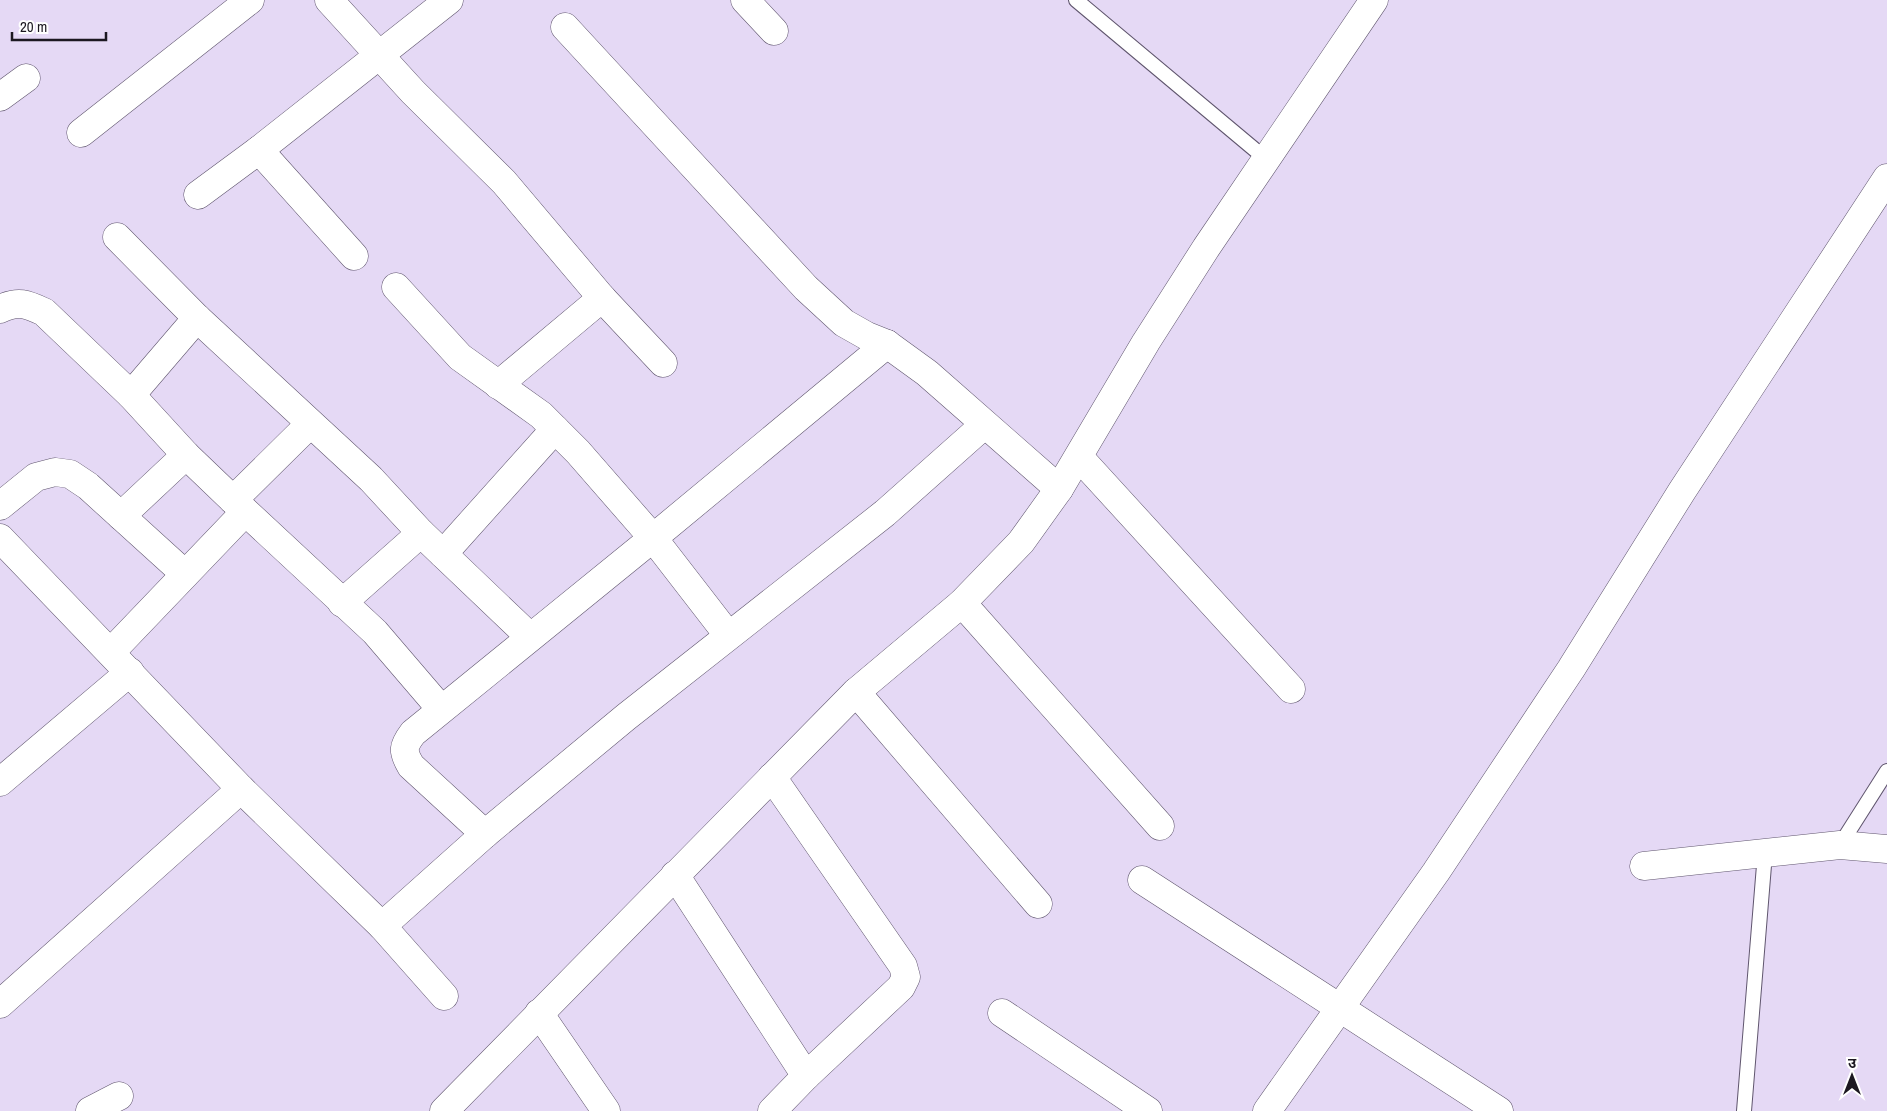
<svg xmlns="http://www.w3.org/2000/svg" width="1887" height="1111" viewBox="0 0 1887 1111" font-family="'Archivo Narrow','Noto Sans Devanagari',sans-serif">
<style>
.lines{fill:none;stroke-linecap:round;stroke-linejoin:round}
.service-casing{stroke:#60566e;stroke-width:16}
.minor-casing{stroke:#60566e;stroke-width:29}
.service{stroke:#fff;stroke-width:14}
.minor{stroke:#fff;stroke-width:28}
</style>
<rect width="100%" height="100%" fill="#e5d9f5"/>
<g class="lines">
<g class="service-casing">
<g id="service">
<polyline points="1076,0 1266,159"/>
<polyline points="1840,845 1887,771"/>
<polyline points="1744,1111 1765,853"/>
</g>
</g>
<g class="minor-casing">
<g id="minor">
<polyline points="329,0 413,92 504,182 602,298 663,363"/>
<polyline points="745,0 774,31"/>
<polyline points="565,27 806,288 844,323 867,336 887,344 927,373 1059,489"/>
<polyline points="0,97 26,78"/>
<polyline points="81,133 250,0"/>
<polyline points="259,150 354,256"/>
<polyline points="198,195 259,150 449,0"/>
<polyline points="117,237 197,318 371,479 421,533 530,637"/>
<polyline points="396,287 460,357 541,415 578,452 653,538 728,635"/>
<path d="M0 309C18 300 27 304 44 312L131 395 186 455 233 500 375 632 441 709"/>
<polyline points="498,385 602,298"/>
<polyline points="131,395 197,318"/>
<polyline points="1079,457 1291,689"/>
<polyline points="233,500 310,424"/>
<polyline points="0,506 36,477 55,472 70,474 88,486 185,574"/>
<polyline points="121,516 186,455"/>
<polyline points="0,538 241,789 382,926 444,996"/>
<polyline points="443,554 555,429"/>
<polyline points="342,603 421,533"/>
<polyline points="962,603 1160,826"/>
<polyline points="111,652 245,512"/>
<polyline points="856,692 1038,904"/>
<polyline points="772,777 903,966 906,977 901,987 806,1076 772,1111"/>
<polyline points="0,782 130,672"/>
<path d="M485 834 411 766C402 751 403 746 413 733L653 538 887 344"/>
<polyline points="1644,866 1840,845 1887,849"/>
<polyline points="675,875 806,1076"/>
<polyline points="1142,880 1499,1111"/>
<polyline points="382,926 485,834 626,717 885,513 984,425"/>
<polyline points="0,1004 241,789"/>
<polyline points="539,1013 606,1111"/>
<polyline points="1002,1013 1148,1111"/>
<polyline points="90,1111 119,1096"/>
<polyline points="444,1111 856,692 962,603 1021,542 1059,489 1146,342 1206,248 1374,0"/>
<polyline points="1267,1111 1436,872 1571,669 1682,491 1887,178"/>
</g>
</g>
<use href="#service" class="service"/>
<use href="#minor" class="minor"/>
</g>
<g transform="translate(1852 1076)" stroke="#ffffff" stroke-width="4" paint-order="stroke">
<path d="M0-4L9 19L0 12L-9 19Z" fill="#1c1821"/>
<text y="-8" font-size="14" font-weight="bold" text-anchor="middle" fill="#1c1821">उ</text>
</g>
<path d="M12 32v8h94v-8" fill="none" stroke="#1c1821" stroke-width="2.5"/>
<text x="20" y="32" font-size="15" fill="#1c1821" stroke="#ffffff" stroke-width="4" paint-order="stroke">20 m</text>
</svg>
